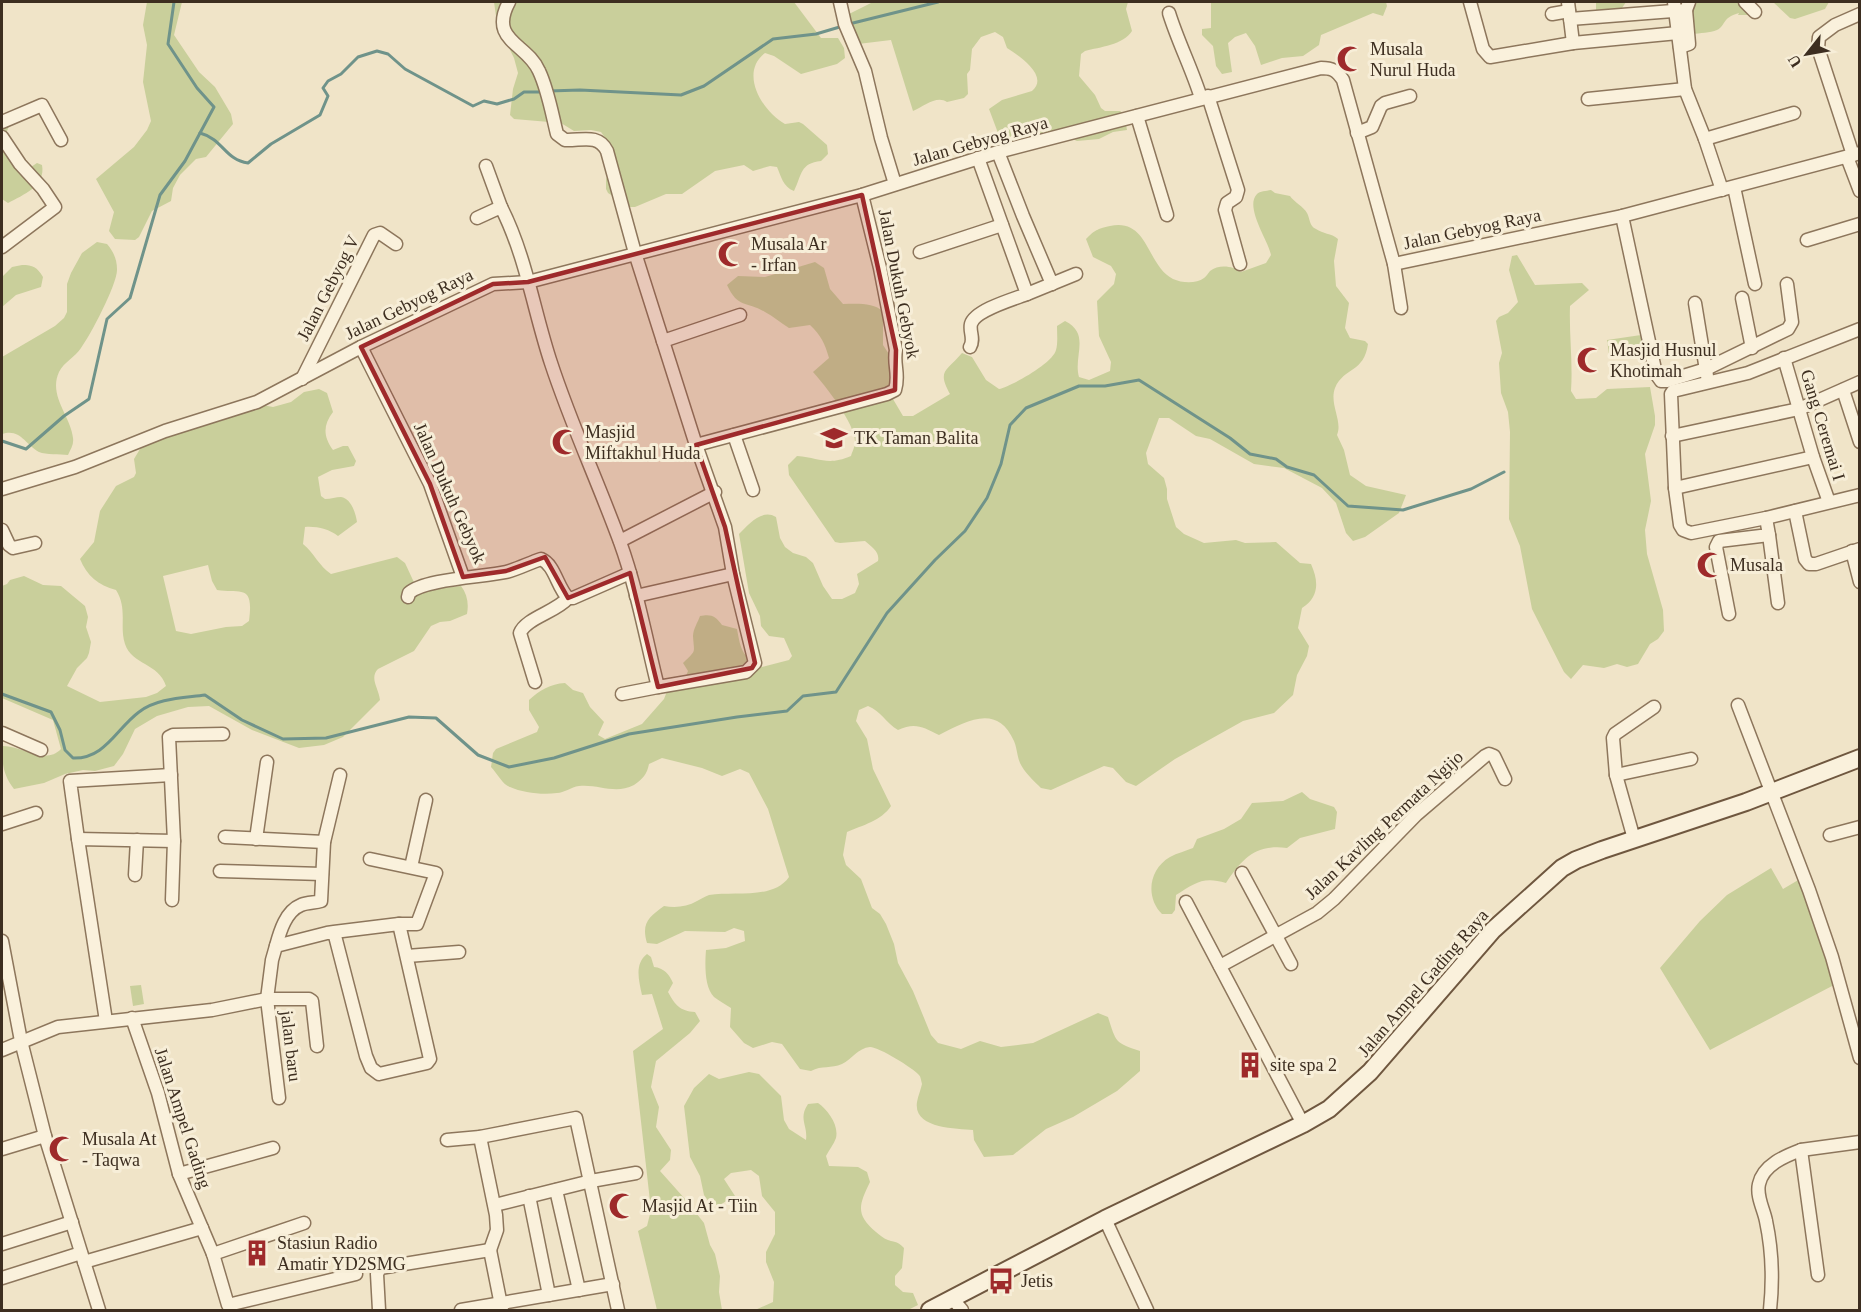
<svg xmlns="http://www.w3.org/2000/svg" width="1861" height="1312" viewBox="0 0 1861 1312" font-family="Georgia,serif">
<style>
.green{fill:#c9cf9b;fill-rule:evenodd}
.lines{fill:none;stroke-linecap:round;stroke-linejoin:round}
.stream{stroke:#6f938a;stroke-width:3}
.street-casing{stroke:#8d765c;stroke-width:15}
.secondary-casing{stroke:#6f573f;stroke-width:20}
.street{stroke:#faf1dc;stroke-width:12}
.secondary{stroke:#faf1dc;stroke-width:16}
.marked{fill:#9e2a2b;fill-opacity:0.2;stroke:#9e2a2b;stroke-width:4.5;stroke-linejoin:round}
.labels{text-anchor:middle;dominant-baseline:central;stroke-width:6;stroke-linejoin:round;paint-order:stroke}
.poi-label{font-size:18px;fill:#3d2e20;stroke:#f7eed8;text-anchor:start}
.street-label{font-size:18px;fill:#3d2e20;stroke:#f7eed8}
</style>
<rect width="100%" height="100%" fill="#f0e4c8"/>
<g class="green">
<polygon points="147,2 182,2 174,35 199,72 215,87 231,114 233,124 206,157 196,159 180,175 173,188 171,201 152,211 139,237 135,240 115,239 109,231 114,212 96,179 134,147 147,130 151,121 143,82 147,45 143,25"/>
<path d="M494 2H794L821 38H838L844 48 845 58 837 64 801 74 774 56 765 53C739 73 762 111 785 124L799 122 803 124 827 145 828 154 821 161C800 163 802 175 794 191 783 187 781 176 777 167L770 166 753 171 744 165 715 171 682 194H666L635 207H630L608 193 606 189V179L614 164 613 149 601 132 591 130 574 131 561 123 514 119 510 115 513 89 518 73 514 58 497 23Z"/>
<path d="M873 2H1128L1126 9 1132 31C1123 45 1100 47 1085 51L1081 54 1079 76 1095 95 1101 108 1105 111H1120L1124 114 1127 130 1113 132 1099 139 1077 141 1055 131 1012 141H1001L989 109 1002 100 1032 91C1050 76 1018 55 1007 48L1003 37 995 32 981 37 972 49 970 70 967 74 968 94 964 98 947 102C937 95 924 106 913 111L891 40 858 44 852 35 849 14Z"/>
<polygon points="1211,2 1386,2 1387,6 1383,16 1373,13 1321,35 1319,45 1303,56 1282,58 1261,65 1255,46 1246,33 1235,37 1228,43 1232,72 1222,74 1216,66 1213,46 1202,35 1202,29 1211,28"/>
<polygon points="1596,2 1626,2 1622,8 1609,14 1596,10"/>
<path d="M1697 2H1741L1751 15H1738L1739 13C1721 18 1726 26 1717 30 1710 33 1700 33 1692 34L1690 14Z"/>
<polygon points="1773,2 1829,2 1825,9 1795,19 1790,18"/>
<path d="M2 118 10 123 5 137 25 171 37 163 42 165C46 186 23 195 8 203L2 199Z"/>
<path d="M1271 190 1275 193 1290 196C1294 202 1304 207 1307 213 1310 218 1309 226 1316 229 1323 234 1331 233 1338 239L1334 261 1336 286 1349 303 1345 328 1350 338 1365 341 1368 344C1364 373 1344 367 1335 388 1329 404 1343 421 1337 435L1344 450 1350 475 1366 486 1406 495 1399 513 1365 537 1353 541 1346 533 1336 503 1322 488 1284 468 1254 464 1210 439 1196 436 1169 418H1159L1146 453 1148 464 1164 478 1167 489V499L1176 527 1184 534 1204 543 1236 540 1245 543 1276 542 1300 563 1311 564C1319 582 1319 597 1302 608L1298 628 1309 646 1307 656 1297 675 1293 695 1274 713 1243 721 1175 759 1136 786 1126 782 1113 768 1104 766 1051 790 1041 788C1034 781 1024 772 1020 763 1017 756 1017 748 1014 741 997 703 967 721 939 735 923 727 915 722 898 730 886 723 881 711 868 706L859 710 856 721 867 739 873 769 891 806C881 821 863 825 847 832L843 855 846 865 861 879 872 908 880 914 886 924 894 944 898 963 913 991 931 1035 938 1043 961 1049 980 1041 1001 1047 1033 1043 1098 1013 1108 1017C1116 1042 1115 1043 1140 1051V1071L1117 1091 1073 1117 1046 1129 1013 1155 984 1157 974 1140 973 1130C956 1128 913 1129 917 1102 918 1096 921 1089 922 1084 921 1081 921 1077 919 1075 913 1068 879 1047 870 1047 858 1048 852 1059 842 1064 831 1069 822 1065 811 1071L800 1069 782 1044 772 1042 753 1048 744 1043 730 1027 731 1008C725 1004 719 1001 714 997 704 987 705 963 706 950L726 948 745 941 744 931 734 928 725 932 685 931 657 944 647 943C641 923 649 917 664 906 675 908 687 907 697 901 701 899 704 897 709 895 734 891 773 900 789 877L768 809 749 773 740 769 722 776 702 768 662 758 649 764C647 774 643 779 634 785 615 795 599 784 579 786 571 787 564 793 557 793 543 795 523 793 510 787 503 785 497 773 491 767L493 753 496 749 537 732 539 727 529 710V700C540 690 550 684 565 683L573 690 583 693 590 707 604 722 598 735 605 739 642 724 664 699 669 686 686 676 688 671 683 663C697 649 694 654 693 636 693 629 698 622 700 616 712 614 715 616 722 625L737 629C741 651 742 656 762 667L789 660 792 656 784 638 769 636 761 626 760 616 749 593 739 534C748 525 762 508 776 517L780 538 785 547 793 553 806 557 813 563 823 586 832 599H842L855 593 859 584 857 574 878 561C880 552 872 547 865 541L840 543 835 542 789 475 788 465 797 456C820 458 828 466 851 456 852 452 855 447 855 442 856 425 825 385 813 372L829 358C825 344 821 335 810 325L789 328C781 323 773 316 765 312 747 301 738 309 727 285L738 276 765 277 815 262 824 268 830 289 843 304C856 304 874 302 883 312V345L900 371 890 394 903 416H913L950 394C937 370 946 372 962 353L972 357 986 380 999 389C1012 386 1053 363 1056 350 1058 343 1057 334 1057 326L1065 321C1091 334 1073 356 1079 377L1089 380 1110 371 1111 362 1099 336 1097 301 1114 284 1116 274 1111 266 1093 257 1086 239C1095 230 1097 229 1110 226 1149 218 1146 265 1173 279 1182 283 1196 284 1204 278 1207 276 1208 273 1210 271 1219 264 1233 266 1241 272L1266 263 1271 255C1269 242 1244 207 1257 194 1260 191 1266 191 1271 190Z"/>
<path d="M97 242 107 244C113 251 117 259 117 269 118 283 90 336 81 348 75 357 64 362 59 372 48 396 71 416 73 438 74 444 71 449 68 455 60 454 46 455 39 452 25 444 20 428 2 434V357L55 326 64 318 67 312V284L71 273 82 253Z"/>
<path d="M1517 255 1535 285 1582 283 1589 290 1570 306C1569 335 1573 362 1571 391L1576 399 1596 398 1607 389 1650 387 1655 416V425L1645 454 1651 501 1645 530 1647 554 1663 610 1664 631 1658 639 1650 644 1638 664 1627 667 1617 664 1604 668 1583 665 1571 679 1564 672 1532 609 1520 546 1509 519 1510 432 1508 412 1501 393 1499 363 1502 353 1496 321 1499 317 1508 313 1518 302 1509 270 1512 256Z"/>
<path d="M22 265C33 265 37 267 43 277L41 287 16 295 2 307V277L12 267Z"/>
<polygon points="1641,335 1643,349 1609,354 1607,340"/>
<path d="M319 389 327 393 333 412C323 425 323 436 333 450L343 446H348L356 461 354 466 332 470 318 477 321 496 325 499C331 499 336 497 341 497 351 498 356 514 357 522L338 536C329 529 316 526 305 527L303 544C314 553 319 566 331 574L397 557 405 563 418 591 461 586C467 594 469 603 467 614L450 621 440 622 431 626 414 651 378 669C369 678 379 689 380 700L343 737 324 745 299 748 252 730 209 706 188 707 157 716 135 729 123 754 114 766 95 771 83 770 65 774 44 783 14 789C3 775 2 763 2 746 21 745 45 766 61 749L53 720 2 698V586L7 584 10 580 24 576 43 585 61 586 85 606 88 617 86 627 91 642 89 653 87 658 77 668 67 686 100 702 146 697 157 693 166 686C159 663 132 665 125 644 119 626 128 609 116 590 98 585 87 576 80 559L94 542 100 511 116 486 134 477 136 473 134 459 140 449 159 436 221 421 262 405 273 407 291 402 304 392ZM208 565 212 581 217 590C241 594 254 583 249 621L242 626 226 627 191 634 176 631 163 576Z"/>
<path d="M1302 792 1310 799 1334 807 1337 812 1335 829 1300 838 1287 848C1255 844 1242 859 1226 883 1203 876 1195 883 1176 895L1175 910 1172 914H1162C1145 897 1149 869 1170 857 1177 853 1186 851 1193 848L1197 839 1224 829 1241 819 1252 803 1283 801Z"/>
<polygon points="1771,868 1783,889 1800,879 1834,985 1710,1050 1660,968 1700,921 1727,895"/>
<path d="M647 954 651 957 654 967C664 968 669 974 673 983L668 992C675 1005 680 1011 695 1012L700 1021 690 1033 656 1061 651 1087 659 1107 656 1127 671 1150 670 1160 660 1171 685 1199 704 1223 710 1245 715 1254 720 1276 719 1292 722 1310H657L638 1231 647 1226 651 1210 633 1051 663 1029 652 994 642 995C639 981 634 964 647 954Z"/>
<polygon points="141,985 144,1004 133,1006 130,986"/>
<path d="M749 1072 759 1074 781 1096 784 1120 789 1129 806 1140C808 1125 798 1119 808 1104L818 1103C828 1110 839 1125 836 1138 834 1144 829 1150 826 1156L829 1166 858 1167 867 1172 870 1182C859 1205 855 1214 876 1232 880 1235 884 1239 888 1240 897 1243 897 1241 904 1248L902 1268 895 1276V1285L903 1292 913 1293 918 1305 908 1310H755L773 1302 774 1282 766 1262V1252L775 1234V1212L762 1196 759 1176 751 1170 731 1173 724 1179 735 1196 718 1206 709 1202 704 1195 700 1176 690 1157 684 1106 694 1088 709 1074 719 1079Z"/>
</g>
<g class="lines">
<g class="stream">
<polyline points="849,24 938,2"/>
<polyline points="549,91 580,90 681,95 704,86 773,39 816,34 843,26"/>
<path d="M200 133C223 139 225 160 248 163L271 144 320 115 328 96 323 88 328 81 341 74 358 57 377 51 388 54 405 69 473 106 484 101 497 104 514 99 524 92H543"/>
<polyline points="2,441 26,449 64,416 89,399 107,319 130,298 160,195 185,161 214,107 197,88 168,44 174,2"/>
<path d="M2 694 51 712 60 730 65 750 73 758C105 759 116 729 139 712 157 698 184 698 205 695L242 720 283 739 326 738 409 717 436 718 478 755 509 767 554 758 629 734 737 717 787 711 803 696 836 692 887 613 935 560 965 531 987 498 1001 464 1010 425 1026 408 1079 386H1105L1139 380 1230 438 1250 454 1276 459 1287 467 1314 475 1348 506 1403 510 1471 489 1504 472"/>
</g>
<g class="street-casing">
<g id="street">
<polyline points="840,2 845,24 865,71 881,138 895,184"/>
<polyline points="1470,2 1483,49 1490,57 1573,43 1678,33"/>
<polyline points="1568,2 1573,43"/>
<polyline points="1674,2 1685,89 1705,139 1722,190"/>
<polyline points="1745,2 1755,12"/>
<path d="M1169 13C1178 42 1192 69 1201 98"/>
<polyline points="1552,14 1569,11"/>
<polyline points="1570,19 1686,10 1689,2"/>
<polyline points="1680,47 1689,44 1686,10"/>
<polyline points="1208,96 1238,190 1236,197 1227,203 1225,210 1240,264"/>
<polyline points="1588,99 1685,89"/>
<polyline points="1137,116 1167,215"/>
<polyline points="2,122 42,105 61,140"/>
<polyline points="1357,133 1372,127 1381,106 1385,103 1410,96"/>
<polyline points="2,137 20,164 43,189 55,207 2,247"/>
<polyline points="1705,139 1794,113"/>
<polyline points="998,152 1023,216 1052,284"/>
<polyline points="1853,155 1818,48 1819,37 1835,25 1860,14"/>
<polyline points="1847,157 1860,191"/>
<polyline points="486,166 501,207"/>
<polyline points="1734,187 1755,284"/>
<polyline points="1622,216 1656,374 1661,381 1667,381 1706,369 1788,329 1792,322 1787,284"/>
<path d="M477 218 501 207C526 256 534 312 551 363 571 424 598 482 620 542 637 589 646 639 658 687L746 672 755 663 733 574 725 527 696 445 635 253 607 151C598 133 581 141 565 140L557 134C552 114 548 90 539 71 527 43 488 41 509 2"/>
<polyline points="1807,240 1860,224"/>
<polyline points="920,252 1002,225"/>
<polyline points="1394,264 1401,308"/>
<polyline points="1027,294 1076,274"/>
<polyline points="1742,298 1752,348"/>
<polyline points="1695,303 1707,376"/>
<polyline points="663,341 740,315"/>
<polyline points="361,347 430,484 463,577"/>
<path d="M970 347C975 339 969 332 971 324 975 310 1014 299 1027 294L978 158"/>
<polyline points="1784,358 1813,457 1829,502"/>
<polyline points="302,379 374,235 380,233 396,244"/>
<polyline points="1843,390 1860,442"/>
<polyline points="734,435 753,490"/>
<polyline points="1672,436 1799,409 1860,382"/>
<path d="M696 445 887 394 895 390C900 374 893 365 896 350L880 268 862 195"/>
<polyline points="1675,488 1813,457"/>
<path d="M2 489 75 467 165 431 257 402 361 347 493 284 528 282 862 195 998 152 1321 68C1332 68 1336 70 1343 80L1394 264 1622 216 1860 153"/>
<polyline points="1795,511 1805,559 1809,564 1816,564 1860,549"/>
<polyline points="1766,518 1691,533 1683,530 1680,525 1675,488 1671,394 1673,391 1748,373 1860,329"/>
<polyline points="2,530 9,545 13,548 35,543"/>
<polyline points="1769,535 1778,603"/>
<polyline points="620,541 715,492"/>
<polyline points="1852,551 1860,582"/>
<polyline points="636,596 733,574"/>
<path d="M408 597 409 593C424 579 484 577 506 572 518 569 529 563 541 559 555 565 557 587 568 598H573L630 573"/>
<polyline points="1729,614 1716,547 1719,541 1769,535 1766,518 1860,495"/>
<path d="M535 682 520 633C526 618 556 612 568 598"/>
<polyline points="622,694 658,687"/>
<polyline points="1738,705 1809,890 1832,957 1860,1058"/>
<polyline points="2,733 41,750"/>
<polyline points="1616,775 1691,759"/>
<polyline points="2,824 36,813"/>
<polyline points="1830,835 1860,827"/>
<polyline points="225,837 324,842"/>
<polyline points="78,839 70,781 171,775"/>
<polyline points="256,839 267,762"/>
<polyline points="1634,839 1616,775 1613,738 1615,734 1654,707"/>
<polyline points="370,859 436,873 417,924 399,924"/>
<polyline points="411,867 426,800"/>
<polyline points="220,871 322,874"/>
<polyline points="1242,873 1291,964"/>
<polyline points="135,875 137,840"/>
<polyline points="172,900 174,841 169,737 173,735 223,734"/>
<polyline points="1186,902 1303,1124"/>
<polyline points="2,941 21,1041 45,1136 99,1310"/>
<path d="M276 946C280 931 286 911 301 905 308 902 315 903 321 901L324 842 340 775"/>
<polyline points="407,956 459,952"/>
<polyline points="1220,966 1317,913 1334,899 1416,815 1485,756 1489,754 1494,756 1505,779"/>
<polyline points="132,1018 158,1093 179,1174 213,1254 228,1305 356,1274"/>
<polyline points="106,1021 78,839 174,841"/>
<polyline points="2,1050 58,1027 212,1010 267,999 309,999 312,1001 317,1046"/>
<polyline points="279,1098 267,999 272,960 276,946 327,933 334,932 399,924 430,1059 427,1063 379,1074 371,1068 366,1056 334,932"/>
<polyline points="480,1137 576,1118 618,1310"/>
<polyline points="447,1140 480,1137 496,1215 497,1230 490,1250"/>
<polyline points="2,1149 45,1136"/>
<polyline points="179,1174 273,1148"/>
<polyline points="556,1190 579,1290"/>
<polyline points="529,1196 549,1295"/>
<polyline points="499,1204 591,1181 636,1173"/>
<polyline points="1105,1219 1147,1310"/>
<polyline points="2,1244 72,1222"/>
<polyline points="490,1250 502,1310"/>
<polyline points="213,1254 304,1223"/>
<polyline points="84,1262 202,1228"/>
<polyline points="1818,1275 1801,1150 1860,1142"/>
<polyline points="2,1278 81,1253"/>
<polyline points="952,1298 962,1310"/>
<polyline points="379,1310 377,1274 380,1268 490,1250"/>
<polyline points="461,1310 613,1284"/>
<path d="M1770 1310C1773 1282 1772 1249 1766 1221 1764 1210 1756 1196 1759 1184 1763 1165 1785 1156 1801 1150"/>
</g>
</g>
<g class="secondary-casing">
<polyline id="secondary" points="930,1310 1105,1219 1303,1124 1329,1109 1370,1072 1493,930 1562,868 1576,860 1602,850 1746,802 1860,758"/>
</g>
<use href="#street" class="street"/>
<use href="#secondary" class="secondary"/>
</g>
<path class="marked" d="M862 195 896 350 895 390 696 445 725 527 755 663 752 668 658 687 630 573 568 598 545 557 506 571 463 577 430 484 361 347 493 284 528 282Z"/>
<defs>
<g id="mosque-bare" transform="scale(2.07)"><path d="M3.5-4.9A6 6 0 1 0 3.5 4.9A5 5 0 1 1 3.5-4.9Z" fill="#9e2a2b" stroke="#f7eed8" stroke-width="2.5" paint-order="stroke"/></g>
<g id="school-bare" transform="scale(2.07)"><path d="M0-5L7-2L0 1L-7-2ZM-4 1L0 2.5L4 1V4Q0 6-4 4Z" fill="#9e2a2b" stroke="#f7eed8" stroke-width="2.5" paint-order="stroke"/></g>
<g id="building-bare" transform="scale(2.07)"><path d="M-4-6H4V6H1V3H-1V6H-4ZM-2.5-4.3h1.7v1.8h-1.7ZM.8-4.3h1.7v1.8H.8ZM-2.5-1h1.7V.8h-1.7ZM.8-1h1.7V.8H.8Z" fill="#9e2a2b" stroke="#f7eed8" stroke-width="2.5" paint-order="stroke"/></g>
<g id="bus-bare" transform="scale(2.07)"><path d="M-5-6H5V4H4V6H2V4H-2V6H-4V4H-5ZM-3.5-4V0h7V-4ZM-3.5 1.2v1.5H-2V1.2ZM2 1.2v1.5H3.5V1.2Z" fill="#9e2a2b" stroke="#f7eed8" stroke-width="2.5" paint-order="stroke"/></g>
</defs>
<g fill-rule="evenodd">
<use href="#mosque-bare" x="1350" y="59"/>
<use href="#mosque-bare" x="731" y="254"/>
<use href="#mosque-bare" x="1590" y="360"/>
<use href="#school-bare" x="834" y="438"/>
<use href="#mosque-bare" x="565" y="442"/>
<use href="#mosque-bare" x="1710" y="565"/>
<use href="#building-bare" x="1250" y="1065"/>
<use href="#mosque-bare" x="62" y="1149"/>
<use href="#mosque-bare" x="622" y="1206"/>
<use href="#building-bare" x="257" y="1253"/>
<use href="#bus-bare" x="1001" y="1281"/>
</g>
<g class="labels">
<g class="poi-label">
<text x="1370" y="49">Musala<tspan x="1370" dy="21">Nurul Huda</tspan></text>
<text x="751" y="244">Musala Ar<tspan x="751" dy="21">- Irfan</tspan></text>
<text x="1610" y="350">Masjid Husnul<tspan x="1610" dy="21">Khotimah</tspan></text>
<text x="585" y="432">Masjid<tspan x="585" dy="21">Miftakhul Huda</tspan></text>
<text x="854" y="438">TK Taman Balita</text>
<text x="1730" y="565">Musala</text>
<text x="1270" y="1065">site spa 2</text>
<text x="82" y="1139">Musala At<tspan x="82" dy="21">- Taqwa</tspan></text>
<text x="642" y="1206">Masjid At - Tiin</text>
<text x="277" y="1243">Stasiun Radio<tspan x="277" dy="21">Amatir YD2SMG</tspan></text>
<text x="1021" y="1281">Jetis</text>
</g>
<g class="street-label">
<text transform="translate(980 141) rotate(-16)">Jalan Gebyog Raya</text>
<text transform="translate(1472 229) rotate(-12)">Jalan Gebyog Raya</text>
<text transform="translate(899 284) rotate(79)">Jalan Dukuh Gebyok</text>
<text transform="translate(328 288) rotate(-63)">Jalan Gebyog V</text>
<text transform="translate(409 304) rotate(-26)">Jalan Gebyog Raya</text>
<text transform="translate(1823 425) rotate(73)">Gang Ceremai I</text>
<text transform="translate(450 493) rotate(66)">Jalan Dukuh Gebyok</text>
<text transform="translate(1384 825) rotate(-43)">Jalan Kavling Permata Ngijo</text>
<text transform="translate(1423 983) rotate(-49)">Jalan Ampel Gading Raya</text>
<text transform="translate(291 1046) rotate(83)">jalan baru</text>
<text transform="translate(183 1118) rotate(72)">Jalan Ampel Gading</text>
</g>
</g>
<rect width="1861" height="1312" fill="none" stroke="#3d2e20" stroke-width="6"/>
<g transform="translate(1807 54) rotate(239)" stroke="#f7eed8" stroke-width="4.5" paint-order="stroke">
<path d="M0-4.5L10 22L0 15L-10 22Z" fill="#3d2e20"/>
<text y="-9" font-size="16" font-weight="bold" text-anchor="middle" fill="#3d2e20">U</text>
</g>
</svg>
